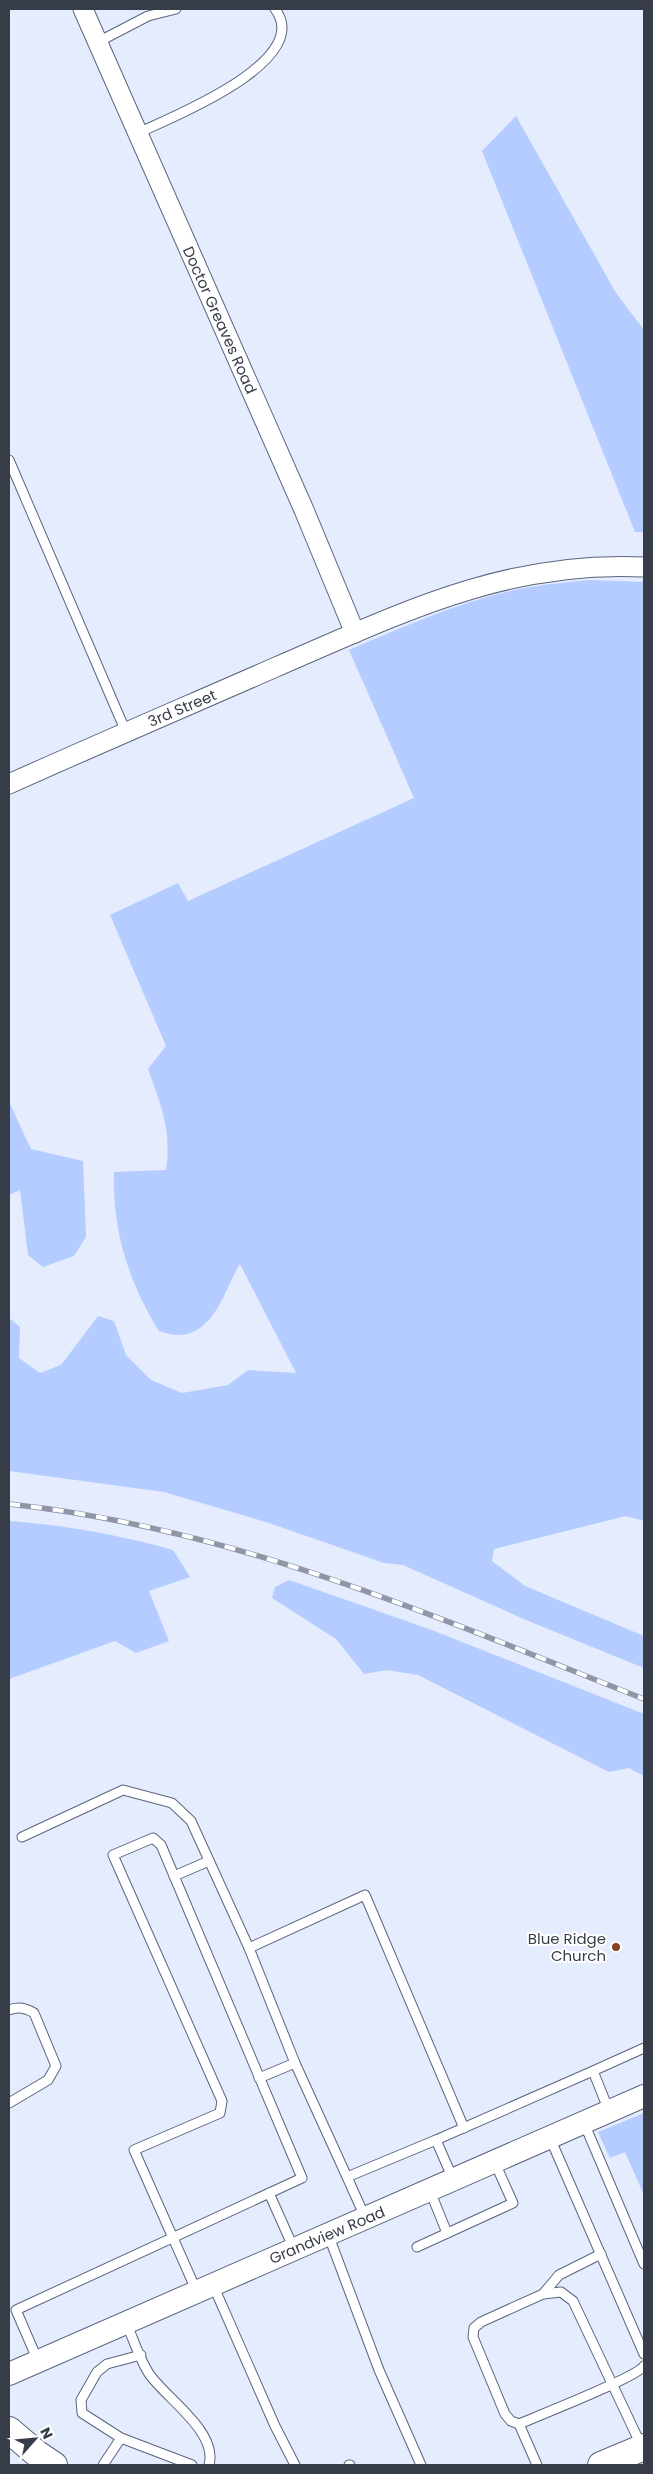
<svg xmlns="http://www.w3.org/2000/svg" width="653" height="2474" viewBox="0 0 653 2474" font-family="Poppins,sans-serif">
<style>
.green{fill:#b4ccff}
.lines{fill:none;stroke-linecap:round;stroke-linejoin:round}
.service-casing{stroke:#5a657e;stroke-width:11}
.minor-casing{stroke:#5a657e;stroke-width:21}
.tertiary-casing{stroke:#5a657e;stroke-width:24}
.secondary-casing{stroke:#5a657e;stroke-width:28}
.service{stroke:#fff;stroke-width:9}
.minor{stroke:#fff;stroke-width:19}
.tertiary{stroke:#fff;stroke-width:22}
.secondary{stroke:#fff;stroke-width:26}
.rail-casing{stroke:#8f96a5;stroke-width:5.5}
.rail{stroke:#fff;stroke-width:4;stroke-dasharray:11;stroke-linecap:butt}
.poi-dot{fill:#873f21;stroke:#fff;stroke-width:2}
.labels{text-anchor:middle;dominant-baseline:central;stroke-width:4;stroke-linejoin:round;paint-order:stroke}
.street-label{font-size:15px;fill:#373d48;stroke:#fff}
.poi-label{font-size:15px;fill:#373d48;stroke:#fff;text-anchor:end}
</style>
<rect width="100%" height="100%" fill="#e4ecfe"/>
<g class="green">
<polygon points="516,116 616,293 644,330 644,532 635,532 482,151"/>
<path d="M589 580 644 582V1521L626 1516 494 1549 492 1561 525 1586 644 1636V1668L526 1620 403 1565 384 1563 266 1522 164 1492 9 1471V1318L20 1327 19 1358 40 1373 61 1365 98 1316 114 1321 126 1355 151 1380 182 1393 228 1385 248 1370 296 1373 240 1264C225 1288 215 1334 179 1335 173 1335 165 1333 159 1331 129 1283 112 1230 114 1172L166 1170C172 1129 161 1106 148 1069L166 1046 110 915 178 883 188 901 414 798 349 650C400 628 452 605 506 592 534 585 562 583 589 580Z"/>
<polygon points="9,1102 31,1149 83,1161 86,1237 74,1256 43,1267 28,1255 20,1190 9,1195"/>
<path d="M9 1521C65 1525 119 1535 173 1550L190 1577 149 1591 169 1641 136 1653 115 1641 9 1679Z"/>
<polygon points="289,1580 432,1630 644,1714 644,1776 629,1768 609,1772 418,1675 387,1670 364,1674 336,1639 272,1598 275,1587"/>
<polygon points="644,2113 644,2195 625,2152 610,2158 598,2132"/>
</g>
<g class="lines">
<g class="service-casing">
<g id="service">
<polyline points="98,42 148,16 176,9"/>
<path d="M138 133C170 118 315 61 275 9"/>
<polyline points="9,460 126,732"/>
<polyline points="22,1837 123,1790 172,1803 191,1821 249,1948 295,2063 347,2177"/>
<polyline points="174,1876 209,1861"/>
<polyline points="249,1948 365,1895 464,2128"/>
<path d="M9 2010C18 2006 26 2008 34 2013L56 2066 48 2080 9 2103"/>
<polyline points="259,2078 295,2063"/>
<polyline points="609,2111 593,2071 644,2048"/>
<polyline points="584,2123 644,2264"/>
<polyline points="550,2138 644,2354"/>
<polyline points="453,2179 436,2140 593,2071"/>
<polyline points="430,2191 447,2233"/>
<polyline points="269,2193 294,2249"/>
<polyline points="365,2217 347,2177 436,2140"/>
<polyline points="328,2234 379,2370 421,2465"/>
<polyline points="417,2247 513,2203 495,2163"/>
<polyline points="213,2285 275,2426 295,2465"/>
<polyline points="543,2294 559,2275 601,2254"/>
<path d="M126 2323C134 2340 140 2361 150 2375 167 2399 218 2432 209 2465"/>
<polyline points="141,2355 107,2364 97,2372 81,2400 82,2413 121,2438 192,2465"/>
<polyline points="38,2361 16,2310 302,2178 161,1845 153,1838 113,1855 222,2101 220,2113 134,2150 197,2292"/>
<polyline points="519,2424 537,2465"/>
<path d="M641 2445 573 2301 561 2292 543 2294 481 2322 474 2328 473 2337 505 2414 511 2421 519 2424C538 2416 637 2377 644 2366"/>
<polyline points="103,2465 121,2438"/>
<polyline points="349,2465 350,2465"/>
</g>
</g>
<g class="minor-casing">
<g id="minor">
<polyline points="83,9 304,510 355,633"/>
<path d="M9 784C98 744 187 706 276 667 399 614 506 560 644 567"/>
</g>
</g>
<g class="tertiary-casing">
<polyline id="tertiary" points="9,2374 644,2096"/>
</g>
<g class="secondary-casing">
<g id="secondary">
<polyline points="9,2430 36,2453 54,2465"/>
<polyline points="601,2465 644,2447"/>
</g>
</g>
<use href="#service" class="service"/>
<use href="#minor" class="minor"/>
<use href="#tertiary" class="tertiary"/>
<use href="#secondary" class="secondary"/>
<g class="rail-casing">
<path id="rail" d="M9 1504C234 1528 436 1617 644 1699"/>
</g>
<use href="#rail" class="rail"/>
</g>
<circle class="poi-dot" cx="616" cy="1947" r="5"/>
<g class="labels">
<g class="street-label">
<text transform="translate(220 320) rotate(66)">Doctor Greaves Road</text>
<text transform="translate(182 708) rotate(-23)">3rd Street</text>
<text transform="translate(327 2235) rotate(-23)">Grandview Road</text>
</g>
<g class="poi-label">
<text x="606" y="1938">Blue Ridge<tspan x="606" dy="17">Church</tspan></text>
</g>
</g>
<rect width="653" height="2474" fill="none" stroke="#373d48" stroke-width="20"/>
<g transform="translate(35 2439) rotate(63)" stroke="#ffffff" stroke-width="4" paint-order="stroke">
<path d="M0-4L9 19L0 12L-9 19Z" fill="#373d48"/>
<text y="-8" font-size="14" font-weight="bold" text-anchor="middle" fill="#373d48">N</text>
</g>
</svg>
